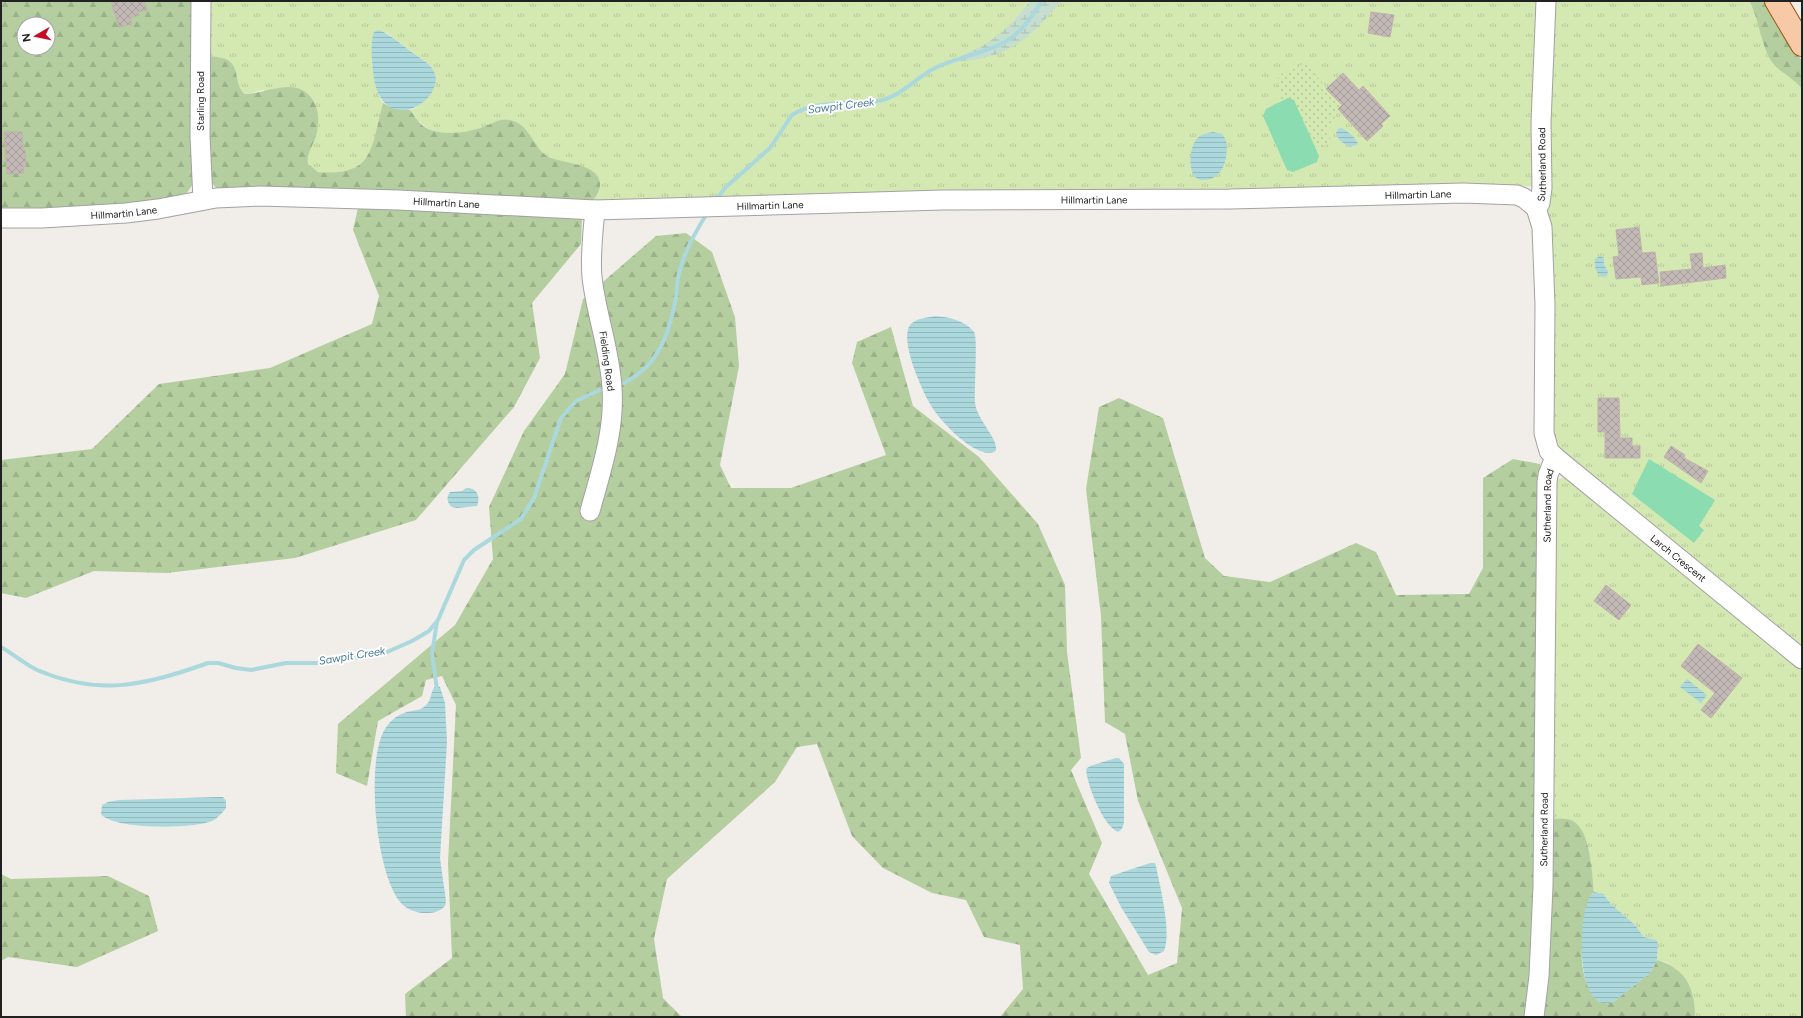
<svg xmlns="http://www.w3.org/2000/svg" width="1803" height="1018" viewBox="0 0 1803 1018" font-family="Figtree,sans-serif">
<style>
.grass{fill:url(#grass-tufts)}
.forest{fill:url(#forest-firs);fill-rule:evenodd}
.wetland{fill:url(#wetland-marsh)}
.garden{fill:url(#garden-dots)}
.pitch{fill:#8bdcb1}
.water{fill:url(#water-rules)}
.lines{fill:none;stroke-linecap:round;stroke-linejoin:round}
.stream{stroke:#abd8dc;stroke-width:4}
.building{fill:url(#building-cross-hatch);stroke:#c2b2ab}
.minor-casing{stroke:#a2a2a2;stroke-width:21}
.major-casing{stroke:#985307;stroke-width:24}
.minor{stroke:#fff;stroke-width:19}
.major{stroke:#f8c9a7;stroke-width:22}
.labels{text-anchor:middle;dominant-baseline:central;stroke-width:4;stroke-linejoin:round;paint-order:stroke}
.street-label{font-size:10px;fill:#212121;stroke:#fff}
.water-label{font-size:11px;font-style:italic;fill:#477a96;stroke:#fff}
</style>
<defs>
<pattern id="grass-tufts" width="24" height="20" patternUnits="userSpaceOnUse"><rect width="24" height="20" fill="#d4e8b2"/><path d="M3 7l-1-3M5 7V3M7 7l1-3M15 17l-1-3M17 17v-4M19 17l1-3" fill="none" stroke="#b6c799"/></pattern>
<pattern id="forest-firs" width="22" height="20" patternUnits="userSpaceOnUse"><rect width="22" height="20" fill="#b4ce9f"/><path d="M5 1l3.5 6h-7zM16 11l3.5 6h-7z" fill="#9ab189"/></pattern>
<pattern id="wetland-marsh" width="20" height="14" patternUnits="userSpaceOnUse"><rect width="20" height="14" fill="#c6ded0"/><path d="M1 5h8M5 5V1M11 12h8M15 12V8" fill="none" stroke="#aabeb2"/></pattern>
<pattern id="garden-dots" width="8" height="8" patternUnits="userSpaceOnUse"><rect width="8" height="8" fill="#d4e8b2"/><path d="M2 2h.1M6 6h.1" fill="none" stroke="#b6c799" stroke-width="1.8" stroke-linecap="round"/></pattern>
<pattern id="water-rules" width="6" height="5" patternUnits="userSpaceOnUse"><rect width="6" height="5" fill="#abd8dc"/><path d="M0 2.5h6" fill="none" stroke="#93b9bc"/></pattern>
<pattern id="building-cross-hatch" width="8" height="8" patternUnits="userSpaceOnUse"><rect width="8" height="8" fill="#c2b8b5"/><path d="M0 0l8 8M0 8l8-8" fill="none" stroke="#a69e9b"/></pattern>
</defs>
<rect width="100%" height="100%" fill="#f1ede9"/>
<g class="grass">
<path d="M207 1H1542L1533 186 1504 188 590 202 598 195 600 190 589 170C575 164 556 163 543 153 531 143 527 122 510 120 499 118 492 124 483 127 466 133 439 137 424 126 418 122 414 115 410 110L416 108 435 82V74L431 66 387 33 374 32C369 47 373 90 383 103 375 135 375 172 333 173 323 173 315 173 308 164V153L264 90 245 94C230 82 246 54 206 57Z"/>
<polygon points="1551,1 1749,1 1758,19 1764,46 1783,73 1795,80 1802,89 1802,651 1561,453 1551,438 1546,158"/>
<polygon points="1564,477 1567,478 1802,665 1802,1017 1695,1017 1689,985 1667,963 1657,960 1658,946 1652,939 1644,937 1634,924 1612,905 1605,896 1594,892 1590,856 1587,842 1582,832 1560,819 1548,821 1556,480"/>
</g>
<g class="forest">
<path d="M1 1H197L193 184 186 194 170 201 1 213ZM24 24H48V48H24Z"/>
<path d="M1749 1H1767L1781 28 1802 61V89C1793 77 1780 73 1772 62 1760 44 1760 20 1749 1Z"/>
<path d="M206 57C247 54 230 82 245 94 268 94 298 74 314 102 319 112 319 121 317 132 315 144 306 152 308 164L318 172C375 177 371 147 383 103L388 106 410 110C414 115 418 122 423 126 439 137 466 133 483 127 492 124 499 118 509 120 529 122 532 146 547 156 561 164 601 163 600 185 600 192 596 198 590 202L218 190 210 181Z"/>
<polygon points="358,208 582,218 581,244 532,303 540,358 514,407 416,520 295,558 167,573 94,571 26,598 1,593 1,460 92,449 159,384 270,368 372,324 379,296 353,230"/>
<polygon points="686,233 712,252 735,317 739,366 720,465 731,488 791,488 886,455 852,363 857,342 891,327 913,406 979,457 1038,524 1065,585 1067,652 1081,758 1071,770 1102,843 1089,874 1148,975 1177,963 1182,908 1138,801 1125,734 1105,722 1101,616 1086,489 1099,407 1119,398 1163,418 1205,558 1224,576 1270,582 1356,543 1376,552 1396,595 1469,594 1483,568 1483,478 1513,459 1540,464 1536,894 1531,970 1525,1017 1000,1017 1023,989 1020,945 984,937 966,900 932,893 883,868 852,836 817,744 797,747 775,782 667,879 654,939 663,998 682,1017 406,1017 405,994 452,958 448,863 456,705 442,676 426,680 422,696 378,721 367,786 336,773 338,724 455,625 493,559 489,507 524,431 565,374 583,299 590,293 601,335 610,453 597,287 656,236"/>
<path d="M1554 819C1560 819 1567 818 1573 821 1591 831 1592 874 1594 892 1585 898 1581 949 1582 961 1583 977 1592 1010 1613 1002L1650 973 1657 960C1686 969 1695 988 1695 1017H1541L1548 821Z"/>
<polygon points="1,874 11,879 108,876 149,896 158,931 77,967 8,957 1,961"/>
</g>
<path class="wetland" d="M1030 1H1061C1031 38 1007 60 957 61 961 53 973 51 980 47 1000 36 1017 19 1030 1Z"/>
<path class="garden" d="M1305 63 1342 105C1334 113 1334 125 1326 133L1333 142 1316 150 1294 100 1288 98 1282 101 1277 86 1279 75Z"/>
<g class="pitch">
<polygon points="1288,98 1294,100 1319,156 1317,162 1293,172 1287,170 1263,116 1266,109"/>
<polygon points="1649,459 1715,500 1699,526 1704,530 1694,543 1632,494"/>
</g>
<g class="water">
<path d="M378 30C390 33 405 48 416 55 423 60 430 64 434 71 447 102 379 141 373 71 372 59 370 43 374 32Z"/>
<path d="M1341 128C1346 129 1357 139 1358 144L1350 147 1340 141 1336 133 1338 129Z"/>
<path d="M1213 132 1222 134 1226 140C1229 159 1223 182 1200 180 1187 176 1189 149 1196 140 1200 134 1207 133 1213 132Z"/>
<path d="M1600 256 1604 258V265L1608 271 1607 276 1604 277C1596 275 1594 267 1595 259Z"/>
<path d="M935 316C948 317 965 320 974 332 978 337 974 390 975 403 977 420 998 438 996 450L994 452C974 459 937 418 929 402 921 388 898 337 911 324 917 318 927 318 935 316Z"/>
<path d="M466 488C477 487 481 497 477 506L457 508 452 507C447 503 446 497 450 492L462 491Z"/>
<polygon points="1687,679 1707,695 1701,703 1680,687"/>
<path d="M436 685 440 687 445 703 447 742 440 858 446 901 445 906C439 913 431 913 422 913 415 912 406 909 401 903 376 876 365 761 385 729 391 719 400 713 411 711 417 710 421 710 425 706 432 701 430 691 436 685Z"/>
<path d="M1116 758H1119L1124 764V822L1122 829 1118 832C1103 826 1087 785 1086 769L1090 766Z"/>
<path d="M218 797H223L226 801V808C222 813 218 818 212 821 193 829 114 830 101 814L102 805 108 802 119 800Z"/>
<path d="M1150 863H1155L1156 866C1160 886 1172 934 1164 951L1156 955 1149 952 1121 907 1109 883 1111 876Z"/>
<path d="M1594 892 1603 894 1612 905 1634 924 1644 937 1656 940 1658 943 1657 960 1650 973 1613 1002C1573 1017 1577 903 1594 892Z"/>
</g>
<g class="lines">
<g class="stream">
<path d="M717 198 726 187 770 148 792 115C816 99 851 106 878 101 901 97 915 78 935 68 961 55 994 53 1016 34 1027 25 1034 13 1042 1"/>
<path d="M624 383C659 365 669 335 676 297 677 288 677 279 680 270 685 250 697 229 708 212"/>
<polyline points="437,622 432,653 437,690"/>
<path d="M1 647C13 654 25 664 37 670 100 697 147 685 208 663H218L236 668 251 670 286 663H321L355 658 387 652 412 641 429 631 438 620 464 560 474 550 521 519 534 498 561 418 576 401 600 390"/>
</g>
</g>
<g class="building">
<polygon points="111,1 144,1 147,10 138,12 139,15 130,18 132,24 119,27"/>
<polygon points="1371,12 1394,15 1390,37 1368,33"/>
<polygon points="1343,73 1359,90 1363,86 1390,116 1381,124 1383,126 1367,141 1338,109 1342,105 1326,89"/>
<polygon points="4,132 22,132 23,150 25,150 26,166 23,167 24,173 7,174"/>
<polygon points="1639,227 1642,253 1655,252 1659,283 1642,285 1641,277 1616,279 1613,257 1619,256 1616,230"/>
<polygon points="1702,253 1703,268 1725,265 1726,278 1661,286 1660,272 1692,269 1690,254"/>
<polygon points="1598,398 1619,398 1620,438 1632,438 1632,446 1640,446 1640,458 1605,458 1605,432 1598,432"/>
<polygon points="1671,446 1685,455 1684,458 1708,471 1701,483 1664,457"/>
<polygon points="1606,585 1631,605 1619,620 1594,601"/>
<polygon points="1698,644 1742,678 1711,718 1701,710 1715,693 1681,666"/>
</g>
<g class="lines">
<g class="minor-casing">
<g id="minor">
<polyline points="201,1 200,136 203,200"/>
<path id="s1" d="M1536 208 1540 203 1542 188 1541 123 1546 1"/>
<path id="s2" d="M1 218H42L126 213 158 209 216 198 259 196 398 200 595 210 943 200 1230 199 1463 193 1517 195 1524 198 1536 208 1542 227 1545 305 1544 433 1549 451 1555 457 1802 659"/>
<path d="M590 511C601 471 615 430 612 388 610 350 596 314 592 277 590 255 593 232 595 210"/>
<path id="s3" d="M1534 1017 1539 976 1543 886 1547 482 1548 475 1555 457"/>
</g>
</g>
<g class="major-casing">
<polyline id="major" points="1776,1 1802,45"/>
</g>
<use href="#minor" class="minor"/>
<use href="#major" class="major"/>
</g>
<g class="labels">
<g class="street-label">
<text transform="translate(200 101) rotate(-90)">Starling Road</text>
<text stroke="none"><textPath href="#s1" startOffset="45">Sutherland Road</textPath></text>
<text stroke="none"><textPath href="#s2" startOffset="1419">Hillmartin Lane</textPath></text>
<text stroke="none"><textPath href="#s2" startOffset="1095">Hillmartin Lane</textPath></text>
<text stroke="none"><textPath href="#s2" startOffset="447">Hillmartin Lane</textPath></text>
<text stroke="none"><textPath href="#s2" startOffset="771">Hillmartin Lane</textPath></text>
<text stroke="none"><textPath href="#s2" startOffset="123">Hillmartin Lane</textPath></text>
<text transform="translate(607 361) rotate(82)">Fielding Road</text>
<text stroke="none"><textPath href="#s3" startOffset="512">Sutherland Road</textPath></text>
<text stroke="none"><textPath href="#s2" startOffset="1954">Larch Crescent</textPath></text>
<text stroke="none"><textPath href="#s3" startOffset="188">Sutherland Road</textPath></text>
</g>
<g class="water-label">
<text transform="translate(841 106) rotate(-7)">Sawpit Creek</text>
<text transform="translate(352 656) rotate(-9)">Sawpit Creek</text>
</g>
</g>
<rect width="1803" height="1018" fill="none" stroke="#212121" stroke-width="4"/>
<g transform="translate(36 36) rotate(261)"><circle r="19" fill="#ffffff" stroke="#a6a6a6"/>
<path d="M0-3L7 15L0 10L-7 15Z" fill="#ca0925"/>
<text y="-6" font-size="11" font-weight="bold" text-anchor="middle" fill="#212121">N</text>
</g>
</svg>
